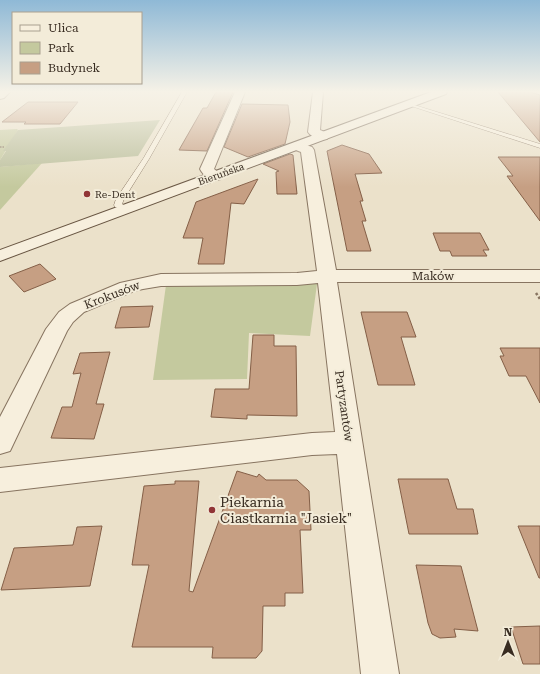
<svg xmlns="http://www.w3.org/2000/svg" width="540" height="674" viewBox="0 0 540 674" font-family="'Roboto Serif',serif">
<style>
.green{fill:#c4c99e}
.cemetery{fill:#bbbf9c}
.building{fill:#c69f83;stroke:#845f47}
.lines{fill:none;stroke-linecap:round;stroke-linejoin:round}
.lane-casing{stroke:#877460;stroke-width:1}
.street-casing{stroke:#877460;stroke-width:2}
.secondary-casing{stroke:#695643;stroke-width:2}
.path-far1{stroke:#877460;stroke-width:1.5;stroke-dasharray:1.5 1;stroke-linecap:butt}
.path{stroke:#877460;stroke-width:2.5;stroke-dasharray:2.5 2;stroke-linecap:butt}
.lane{fill:#f7efdd;fill-rule:evenodd}
.street{fill:#f7efdd;fill-rule:evenodd}
.secondary{fill:#f7efdd;fill-rule:evenodd}
.poi-dot{fill:#913536;stroke:#f3ecd9;stroke-width:1.5}
.labels{text-anchor:middle;dominant-baseline:central;stroke-width:4;stroke-linejoin:round;paint-order:stroke}
.far-street-label{font-size:10px;fill:#392d22;stroke:#f3ecd9}
.far-poi-label{font-size:10px;fill:#392d22;stroke:#f3ecd9;text-anchor:start}
.street-label{font-size:12px;fill:#392d22;stroke:#f3ecd9}
.near-poi-label{font-size:14px;fill:#392d22;stroke:#f3ecd9;text-anchor:start}
</style>
<rect width="100%" height="100%" fill="#ebe1ca"/>
<g class="green">
<polygon points="17,129 18,130 0,160 0,130"/>
<polygon points="42,163 0,210 0,167"/>
<polygon points="317,284 310,336 249,333 247,379 153,380 166,285"/>
</g>
<polygon class="cemetery" points="160,120 138,156 0,167 0,160 6,151 3,151 18,130"/>
<g class="building">
<polygon points="216,92 233,92 207,151 179,150 203,108 207,108"/>
<polygon points="498,92 530,92 540,95 540,142"/>
<polygon points="28,102 78,102 60,124 24,124 26,122 2,122"/>
<polygon points="242,104 288,105 290,122 285,144 248,157 224,147"/>
<polygon points="342,145 369,154 382,173 355,174 363,201 360,201 366,221 362,221 371,251 347,251 327,151"/>
<polygon points="290,154 293,155 297,194 277,194 276,172 279,171 263,164"/>
<polygon points="498,157 540,157 540,221 507,176 513,176"/>
<polygon points="258,179 244,204 231,203 224,264 198,264 203,238 183,238 196,202"/>
<polygon points="433,233 480,233 489,250 483,250 487,256 452,256 450,251 440,251"/>
<polygon points="40,264 56,279 24,292 9,276"/>
<polygon points="153,306 149,327 115,328 121,307"/>
<polygon points="361,312 407,312 416,337 401,337 415,385 378,385"/>
<polygon points="253,335 274,335 274,346 296,346 297,416 247,415 247,419 211,417 215,389 249,389"/>
<polygon points="500,348 540,348 540,403 526,376 509,376 500,356 504,356"/>
<polygon points="110,352 96,404 104,404 94,439 51,438 62,407 72,407 81,373 73,374 80,353"/>
<polygon points="237,471 257,477 259,474 266,480 297,480 309,491 311,530 300,530 303,593 285,593 285,606 263,606 262,651 256,658 212,658 213,647 132,647 149,565 132,565 144,486 175,484 175,481 199,481 189,591 193,592"/>
<polygon points="398,479 448,479 457,509 473,509 478,534 409,534"/>
<polygon points="102,526 90,586 1,590 14,548 73,545 77,527"/>
<polygon points="518,526 540,526 540,578 539,578"/>
<polygon points="416,565 461,566 478,631 454,629 456,637 440,638 432,634 428,623"/>
<polygon points="540,626 540,664 523,664 511,627"/>
</g>
<g class="lines">
<g class="lane-casing">
<g id="lane">
<polygon points="182,92 187,92 149,159 124,199 122,204 131,209 127,211 115,207 114,205 116,199 143,159"/>
<polygon points="408,103 540,144 540,148 408,105"/>
</g>
</g>
<g class="street-casing">
<g id="street">
<path d="M235 92H245L214 169 223 176 221 179C212 181 204 177 200 169Z"/>
<path d="M313 92H323L320 130 327 133 329 136 327 139C321 140 312 138 308 132Z"/>
<polygon points="298,142 312,147 314,150 336,270 540,270 540,282 337,282 399,674 361,674 337,454 312,455 0,492 0,468 312,433 335,432 318,283 297,285 161,286 143,289 134,291 84,312 73,322 67,331 10,451 0,454 0,417 46,329 59,312 70,304 120,283 161,274 297,273 317,271 301,152 293,149 292,146 293,143"/>
</g>
</g>
<g class="secondary-casing">
<g id="secondary">
<polygon points="0,92 10,92 4,98 0,99"/>
<polygon points="431,92 447,92 446,94 0,261 0,250"/>
</g>
</g>
<polyline class="path-far1" points="0,147 5,147"/>
<polyline class="path" points="536,293 540,299"/>
<use href="#lane" class="lane"/>
<use href="#street" class="street"/>
<use href="#secondary" class="secondary"/>
</g>
<linearGradient id="sky" x2="0" y2="1"><stop stop-color="#8fb9d6"/><stop offset="0.49" stop-color="#f6f2e7"/><stop offset="1" stop-color="#f6f2e7" stop-opacity="0"/></linearGradient>
<rect width="540" height="187" fill="url(#sky)"/>
<g class="poi-dot">
<circle cx="87" cy="194" r="4"/>
<circle cx="212" cy="510" r="4"/>
</g>
<g class="labels">
<g class="far-street-label">
<text transform="translate(221 174) rotate(-20)">Bieruńska</text>
</g>
<g class="far-poi-label">
<text x="95" y="194">Re-Dent</text>
</g>
<g class="street-label">
<text x="433" y="276">Maków</text>
<text transform="translate(112 295) rotate(-21)">Krokusów</text>
<text transform="translate(344 406) rotate(82)">Partyzantów</text>
</g>
<g class="near-poi-label">
<text x="220" y="502">Piekarnia<tspan x="220" dy="16">Ciastkarnia "Jasiek"</tspan></text>
</g>
</g>
<rect x="12" y="12" width="130" height="72" fill="#f3ecd9" stroke="#a9a090"/>
<rect x="20" y="25" width="20" height="6" fill="#f7efdd" stroke="#a9a090"/>
<text x="48" y="32" font-size="12" fill="#392d22">Ulica</text>
<rect x="20" y="42" width="20" height="12" fill="#c4c99e" stroke="#a9a090"/>
<text x="48" y="52" font-size="12" fill="#392d22">Park</text>
<rect x="20" y="62" width="20" height="12" fill="#c69f83" stroke="#a9a090"/>
<text x="48" y="72" font-size="12" fill="#392d22">Budynek</text>
<g transform="translate(508 642)" stroke="#f3ecd9" stroke-width="3" paint-order="stroke">
<path d="M0-3L7 15L0 10L-7 15Z" fill="#392d22"/>
<text y="-6" font-size="11" font-weight="bold" text-anchor="middle" fill="#392d22">N</text>
</g>
</svg>
